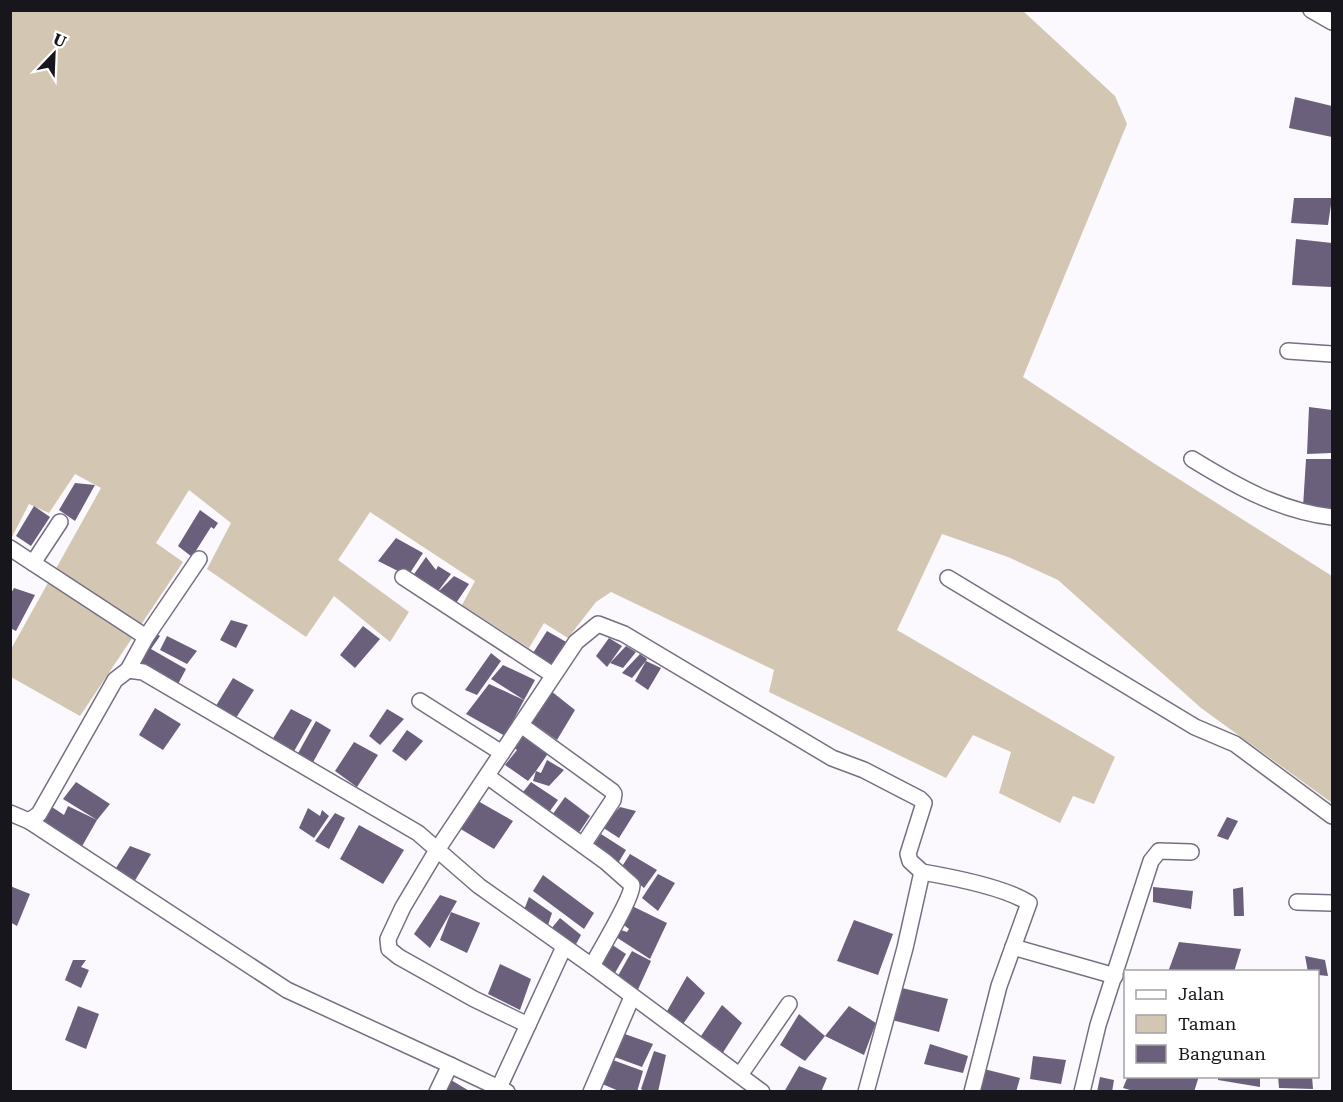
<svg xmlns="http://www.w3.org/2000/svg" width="1343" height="1102" viewBox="0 0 1343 1102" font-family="'Roboto Serif',serif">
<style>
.green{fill:#d3c7b4}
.building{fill:#6a607b}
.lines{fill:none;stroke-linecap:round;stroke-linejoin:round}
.street-casing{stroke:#766f82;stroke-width:18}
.street{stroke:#fff;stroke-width:15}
</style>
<rect width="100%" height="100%" fill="#fbf9fe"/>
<polygon class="green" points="11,11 1023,11 1115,96 1127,124 1023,377 1155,464 1332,576 1332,803 1201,708 1058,580 1008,557 942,534 897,630 1115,757 1094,804 1073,796 1060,823 999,793 1011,752 973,735 946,778 769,692 774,670 611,592 596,602 568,638 544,623 529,648 462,605 475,581 370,512 338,560 409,612 390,642 334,596 306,637 207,569 231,523 189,490 156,543 183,562 80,716 11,677 11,649 101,488 75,474 49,513 29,504 11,539"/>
<g class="building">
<polygon points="1295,97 1332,106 1332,137 1289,128"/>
<polygon points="1294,198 1332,198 1328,225 1291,223"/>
<polygon points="1296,239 1332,243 1331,287 1292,285"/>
<polygon points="1309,407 1332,410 1332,453 1307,454"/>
<polygon points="1306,459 1332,459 1332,508 1303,507"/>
<polygon points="75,483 95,485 75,521 59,510"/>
<polygon points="34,506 50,517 31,546 16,536"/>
<polygon points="200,510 218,523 214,529 211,527 192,557 178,546"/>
<polygon points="396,538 423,553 408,576 378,561"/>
<polygon points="426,557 436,570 438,566 451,574 436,594 454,576 469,584 454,606 436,594 412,577"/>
<polygon points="14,588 35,595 16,631 10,628 10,595"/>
<polygon points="231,620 248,625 236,648 220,640"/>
<polygon points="363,626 380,639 355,668 340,655"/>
<polygon points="547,631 568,643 552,666 533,653"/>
<polygon points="154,632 160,636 151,649 186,669 177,686 137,665"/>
<polygon points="167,636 197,651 187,664 160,650"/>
<polygon points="609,638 622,646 607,667 596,656"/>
<polygon points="626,646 636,652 623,668 610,663"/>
<polygon points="491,653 501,661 477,695 465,690"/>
<polygon points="640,654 647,659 646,661 661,668 648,690 635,681 646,661 632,678 622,673"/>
<polygon points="503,665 535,680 524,700 491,679"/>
<polygon points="233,678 254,690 234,721 214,709"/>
<polygon points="489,684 524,700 505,736 466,714"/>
<polygon points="551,691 575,710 557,740 531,722"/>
<polygon points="155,708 181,724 163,750 139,735"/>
<polygon points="291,709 312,720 293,753 272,740"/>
<polygon points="387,709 404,719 380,745 369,736"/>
<polygon points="316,721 331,730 312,764 297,755"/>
<polygon points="407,730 423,741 406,761 392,751"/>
<polygon points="520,735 549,752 536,771 541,773 547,760 564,770 549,786 533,781 536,771 528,781 505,765 517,750 511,745"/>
<polygon points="354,742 378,755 357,787 335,771"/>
<polygon points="76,782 110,804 97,820 81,848 44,821 52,807 64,815 68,806 97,820 63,799"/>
<polygon points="531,782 558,800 547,815 520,796"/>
<polygon points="565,797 590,816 578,834 550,818"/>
<polygon points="478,801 513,821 494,849 459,828"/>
<polygon points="620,807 636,811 619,838 602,827"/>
<polygon points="308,808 320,816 322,810 329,816 314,838 299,828"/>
<polygon points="335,813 345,818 329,849 315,841"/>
<polygon points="1227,817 1238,821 1228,840 1217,836"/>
<polygon points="359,825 404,850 383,884 340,859"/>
<polygon points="601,834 626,850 617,865 593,846"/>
<polygon points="130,846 151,854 128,892 107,882"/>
<polygon points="630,854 657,870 644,888 621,868"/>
<polygon points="658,874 675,883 658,911 642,898"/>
<polygon points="543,875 594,913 584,929 533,891"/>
<polygon points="10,886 30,894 17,926 10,922"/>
<polygon points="1153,887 1193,891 1191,909 1153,902"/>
<polygon points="1243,887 1244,916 1234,916 1233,889"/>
<polygon points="440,895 457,901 430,948 414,934"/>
<polygon points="529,897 552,913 547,928 524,910"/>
<polygon points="632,906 667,923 650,959 616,937 621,930 627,932 629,929 620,922"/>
<polygon points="451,912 480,923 467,953 440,940"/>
<polygon points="560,918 581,935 575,946 551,929"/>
<polygon points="854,920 893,934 878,975 837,961"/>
<polygon points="1179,942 1241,949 1234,972 1168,972"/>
<polygon points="611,944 626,954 612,978 597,965"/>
<polygon points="632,951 651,961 635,996 615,981"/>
<polygon points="1305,956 1325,960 1328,976 1318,975 1318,972 1308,972"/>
<polygon points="73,960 86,960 81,967 89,970 81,988 65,980"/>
<polygon points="500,964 531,979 520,1010 488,994"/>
<polygon points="687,976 705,993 683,1024 666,1013"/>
<polygon points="902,988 948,999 939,1032 892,1020"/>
<polygon points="722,1005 742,1023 722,1054 701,1036"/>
<polygon points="78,1006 99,1014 86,1049 65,1040"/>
<polygon points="849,1006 876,1023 864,1055 825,1036"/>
<polygon points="799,1014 825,1036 805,1061 780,1045"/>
<polygon points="622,1033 653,1044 642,1067 612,1056"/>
<polygon points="930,1044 968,1056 963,1073 924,1064"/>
<polygon points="654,1051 666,1055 658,1092 646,1092 641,1089"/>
<polygon points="1033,1056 1066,1060 1061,1084 1030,1079"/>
<polygon points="610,1059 643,1071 637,1092 621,1092 600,1083"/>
<polygon points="799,1066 827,1078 821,1092 784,1092"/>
<polygon points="984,1069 1020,1078 1016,1092 979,1092"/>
<polygon points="1128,1076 1199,1076 1194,1092 1137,1092 1123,1088"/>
<polygon points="1218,1076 1260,1076 1260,1087 1218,1080"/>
<polygon points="1278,1076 1312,1076 1313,1089 1279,1088"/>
<polygon points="1100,1077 1114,1080 1112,1092 1097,1092"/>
<polygon points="451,1080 471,1092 444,1092"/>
</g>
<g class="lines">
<g class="street-casing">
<g id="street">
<polyline points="1311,10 1332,22"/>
<polyline points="1288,351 1332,354"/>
<path d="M1192 459C1236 486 1280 511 1332 517"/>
<polyline points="10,548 146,637"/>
<polyline points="33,563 60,522"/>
<polyline points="403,577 553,675"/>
<polyline points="948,578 1195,727 1235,744 1332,816"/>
<polyline points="128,670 146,637 199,559"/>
<polyline points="420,701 502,753"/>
<polyline points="521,725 612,791 614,794 613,800 583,845"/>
<path d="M487 776 606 862 632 885C632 899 600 950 592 966"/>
<polyline points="10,813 29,821 39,814 115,680 128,670 143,672 418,833 479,886 592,966 762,1092"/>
<polyline points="29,821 287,990 450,1065"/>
<path d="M922 872C951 877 1006 888 1029 903L999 986 972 1092"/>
<polyline points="1297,902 1332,903"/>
<polyline points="1013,947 1115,976"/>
<polyline points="528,1025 474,999 399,957 389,949 388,939 403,907 437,850 576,642 598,624 624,634 832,758 864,770 920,799 924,803 908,854 910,861 922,872 905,948 866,1092"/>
<polyline points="740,1075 789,1004"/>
<polyline points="437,1092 450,1065 507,1092"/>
<polyline points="497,1092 564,947"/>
<polyline points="591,1092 632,997"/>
<polyline points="1082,1092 1098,1025 1151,861 1159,851 1191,852"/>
</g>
</g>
<use href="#street" class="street"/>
</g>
<rect width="1343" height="1102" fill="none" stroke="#18161d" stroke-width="24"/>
<rect x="1124" y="970" width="195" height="108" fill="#ffffff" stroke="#a3a2a5" stroke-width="1.5"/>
<rect x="1136" y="990" width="30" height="9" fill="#ffffff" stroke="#a3a2a5" stroke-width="1.5"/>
<text x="1178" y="1000" font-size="18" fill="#18161d">Jalan</text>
<rect x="1136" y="1015" width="30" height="18" fill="#d3c7b4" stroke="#a3a2a5" stroke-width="1.5"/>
<text x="1178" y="1030" font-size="18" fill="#18161d">Taman</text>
<rect x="1136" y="1045" width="30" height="18" fill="#6a607b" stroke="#a3a2a5" stroke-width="1.5"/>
<text x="1178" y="1060" font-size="18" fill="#18161d">Bangunan</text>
<g transform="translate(54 54) rotate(23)" stroke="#ffffff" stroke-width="4.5" paint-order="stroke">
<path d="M0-4.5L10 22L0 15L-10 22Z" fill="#18161d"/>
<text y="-9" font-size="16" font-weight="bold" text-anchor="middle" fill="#18161d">U</text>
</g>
</svg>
